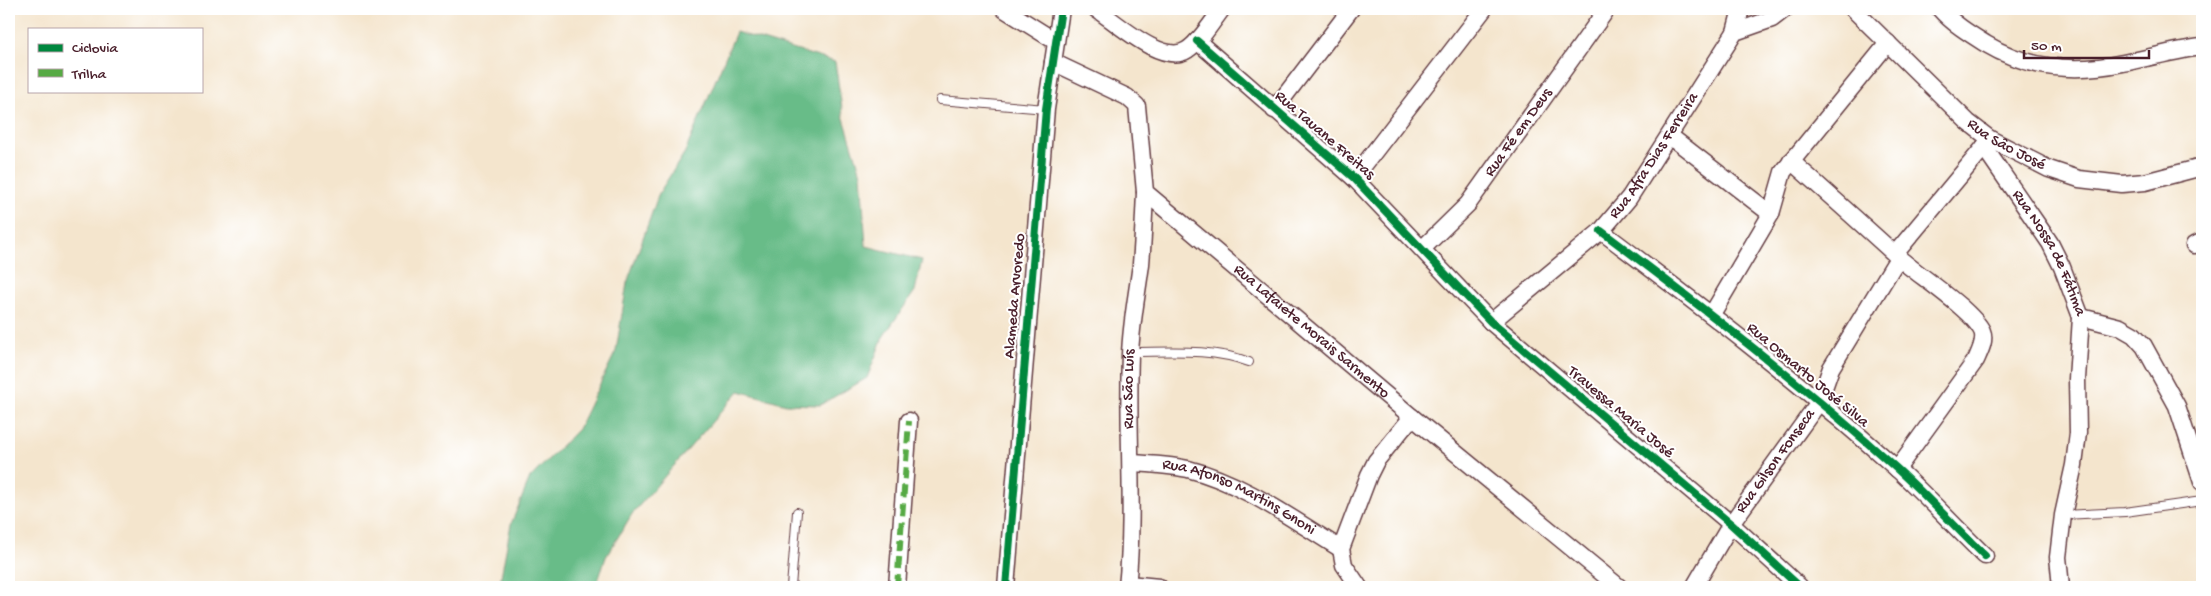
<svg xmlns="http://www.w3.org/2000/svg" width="2211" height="596" viewBox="0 0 2211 596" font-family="'Gochi Hand',sans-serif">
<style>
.forest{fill:#68bc88;stroke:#596e5a}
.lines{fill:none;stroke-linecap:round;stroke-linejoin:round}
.service-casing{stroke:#643d43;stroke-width:10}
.minor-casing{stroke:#643d43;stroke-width:19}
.service{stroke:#fff;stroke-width:8}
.minor{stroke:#fff;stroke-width:16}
.quiet{stroke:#57aa44;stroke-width:6;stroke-dasharray:12 6;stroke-linecap:butt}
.cycleway-casing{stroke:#fff;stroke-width:11}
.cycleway{stroke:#00873e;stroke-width:8}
.labels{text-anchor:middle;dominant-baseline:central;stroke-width:4;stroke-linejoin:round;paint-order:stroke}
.street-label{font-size:16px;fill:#4a1f2b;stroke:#fff}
</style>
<rect width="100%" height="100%" fill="#fff"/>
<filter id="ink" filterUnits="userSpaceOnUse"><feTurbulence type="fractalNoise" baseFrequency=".02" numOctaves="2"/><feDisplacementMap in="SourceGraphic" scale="10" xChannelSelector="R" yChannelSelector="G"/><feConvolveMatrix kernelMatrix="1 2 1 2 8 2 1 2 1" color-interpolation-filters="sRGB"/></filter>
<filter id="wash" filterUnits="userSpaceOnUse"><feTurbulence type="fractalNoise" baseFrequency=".0096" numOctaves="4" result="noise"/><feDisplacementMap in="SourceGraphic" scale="20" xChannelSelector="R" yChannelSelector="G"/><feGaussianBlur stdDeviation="1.12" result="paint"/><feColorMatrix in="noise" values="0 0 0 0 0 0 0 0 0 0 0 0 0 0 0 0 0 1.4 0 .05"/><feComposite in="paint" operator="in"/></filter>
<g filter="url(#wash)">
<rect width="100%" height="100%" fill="#f4e5cd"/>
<polygon class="forest" points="736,32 835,62 843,115 861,174 866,246 922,260 915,291 883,337 867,378 820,405 786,404 739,391 632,514 606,557 596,587 499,587 511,524 530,478 578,429 616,351 627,283 659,193 685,152"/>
</g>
<g filter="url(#ink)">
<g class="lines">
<g class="service-casing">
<g id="service">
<polyline points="940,100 1046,109"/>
<path d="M1130 352C1170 352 1211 348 1249 362"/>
<polyline points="2063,515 2125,512 2202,501"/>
<polyline points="791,587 797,512"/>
</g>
</g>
<g class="minor-casing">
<g id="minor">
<polyline points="1004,9 1055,41"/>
<path d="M1096 9C1116 22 1163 66 1187 50 1201 41 1212 22 1222 9"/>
<path id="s1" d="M1853 9 1968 122 1990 139 2049 169 2079 179 2122 184 2145 182 2202 167"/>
<path d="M1940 9C1952 23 1970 34 1986 44 2028 69 2076 73 2123 63 2150 58 2175 50 2202 47"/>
<polyline points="1735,32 1741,9"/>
<polyline points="1197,41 1354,178 1491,322 1731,524 1800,587"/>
<path id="s2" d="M1053 62 1127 97 1137 106 1145 192 1412 417 1619 587"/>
<polyline points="1274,110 1351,9"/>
<polyline points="1670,136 1771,214"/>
<path id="s3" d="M1990 139 1984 147 2050 243 2062 267 2081 317 2077 379 2078 433 2074 465 2063 515 2058 557 2061 587"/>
<path d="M1791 161C1827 193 1863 225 1899 258 1918 275 1972 310 1982 331 1986 340 1980 351 1976 360L1897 469"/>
<polyline points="1354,178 1484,9"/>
<path d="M1601 231C1702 307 1802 384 1896 468 1927 496 1955 527 1985 556"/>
<polyline points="2194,245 2202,242"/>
<path id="s4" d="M1422 249 1468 204 1607 9"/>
<polyline points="1895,254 1984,147"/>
<polyline points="1712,314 1771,214 1783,172 1888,43"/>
<polyline points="2081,317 2120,327 2134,335 2144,346 2177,406 2202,482"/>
<path id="s5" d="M1491 322 1601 231 1629 198 1735 32 1772 19 1785 9"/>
<path id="s6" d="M1131 463C1150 464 1169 465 1188 469 1244 483 1293 520 1341 549"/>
<polyline points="1128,584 1159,587"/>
<polyline points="897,587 909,421"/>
<polyline points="1006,587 1046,109 1061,9"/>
<path id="s7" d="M1127 587C1135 510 1127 433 1130 355 1131 324 1137 295 1141 264 1143 240 1144 216 1145 192"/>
<polyline points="1359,587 1344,565 1341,549 1369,475 1376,461 1412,417"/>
<path id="s8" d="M1694 587 1731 524 1819 402 1831 368 1898 258"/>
</g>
</g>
<use href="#service" class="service"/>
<use href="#minor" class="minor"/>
<polyline class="quiet" points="897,587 909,421"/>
<g class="cycleway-casing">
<g id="cycleway">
<polyline points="1197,41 1354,178 1491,322 1731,524 1800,587"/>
<path d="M1601 231C1702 307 1802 384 1896 468 1927 496 1955 527 1985 556"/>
<polyline points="1006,587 1046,109 1061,9"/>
</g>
</g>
<use href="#cycleway" class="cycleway"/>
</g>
</g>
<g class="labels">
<g class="street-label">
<text stroke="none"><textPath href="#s4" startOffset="152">Rua Fé em Deus</textPath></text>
<text transform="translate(1324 136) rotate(41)">Rua Tauane Freitas</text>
<text stroke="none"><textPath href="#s1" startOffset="206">Rua Sâo José</textPath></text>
<text stroke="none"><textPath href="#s5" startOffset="235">Rua Afra Dias Ferreira</textPath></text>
<text stroke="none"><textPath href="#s3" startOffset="135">Rua Nossa de Fátima</textPath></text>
<text transform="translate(1016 296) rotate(-85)">Alameda Arvoredo</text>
<text stroke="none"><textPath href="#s2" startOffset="399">Rua Lafaiete Morais Sarmento</textPath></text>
<text transform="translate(1807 376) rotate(40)">Rua Osmarto José Silva</text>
<text stroke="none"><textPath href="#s7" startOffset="198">Rua São Luís</textPath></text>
<text transform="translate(1620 413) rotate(40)">Travessa Maria José</text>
<text stroke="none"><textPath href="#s8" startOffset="150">Rua Gilson Fonseca</textPath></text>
<text stroke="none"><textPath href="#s6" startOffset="115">Rua Afonso Martins Gnoni</textPath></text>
</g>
</g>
<rect width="2211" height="596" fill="none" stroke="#fff" stroke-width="30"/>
<rect x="28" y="28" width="175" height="65" fill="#ffffff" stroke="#b7a5aa"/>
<rect x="38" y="44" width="25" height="8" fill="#00873e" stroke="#b7a5aa"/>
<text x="72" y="52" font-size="15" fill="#4a1f2b">Ciclovia</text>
<rect x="38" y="69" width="25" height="8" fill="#57aa44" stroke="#b7a5aa"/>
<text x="72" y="78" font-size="15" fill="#4a1f2b">Trilha</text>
<path d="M2024 50v8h125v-8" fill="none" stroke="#4a1f2b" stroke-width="2.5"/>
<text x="2031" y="50" font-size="15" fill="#4a1f2b" stroke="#ffffff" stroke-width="4" paint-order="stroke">50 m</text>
</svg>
